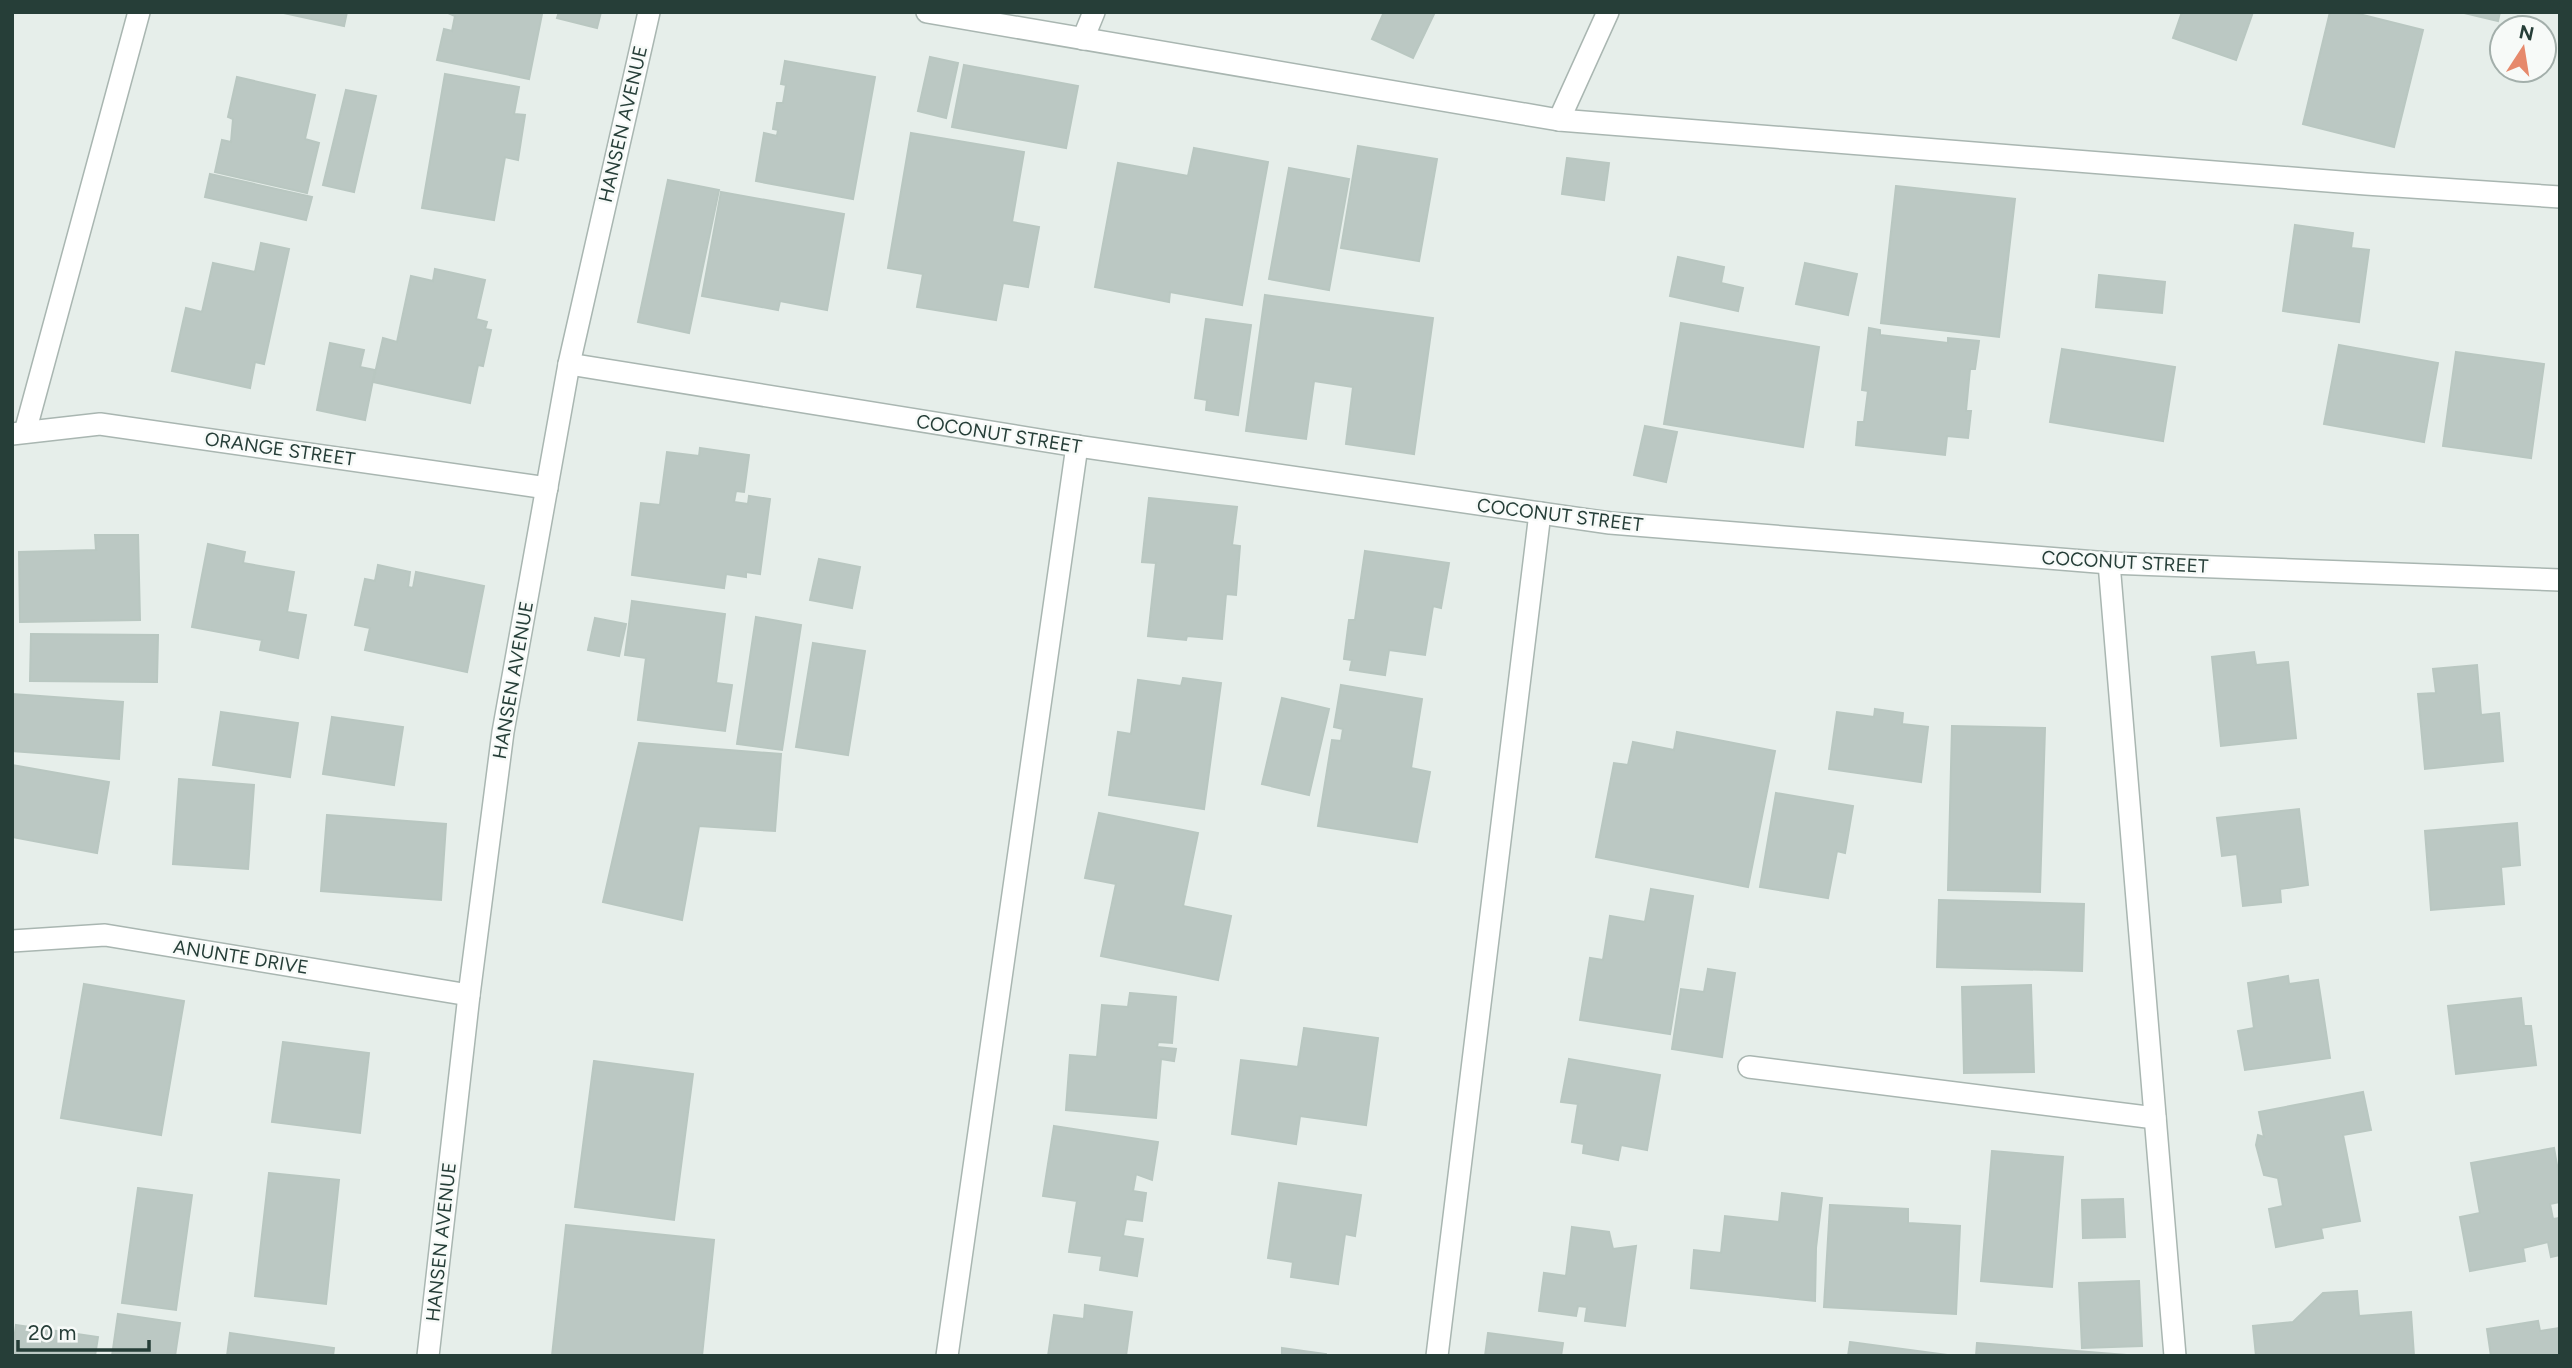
<svg xmlns="http://www.w3.org/2000/svg" width="2572" height="1368" viewBox="0 0 2572 1368" font-family="Figtree,sans-serif">
<style>
.building{fill:#bbc8c3;stroke:#b9c7c1;stroke-width:2}
.lines{fill:none;stroke-linecap:round;stroke-linejoin:round}
.minor-casing{stroke:#a9b6b1;stroke-width:24}
.minor{stroke:#fff;stroke-width:21}
.labels{text-anchor:middle;dominant-baseline:central;stroke-width:5;stroke-linejoin:round;paint-order:stroke}
.street-label{font-size:19px;fill:#263e38;stroke:#f7faf8}
</style>
<rect width="100%" height="100%" fill="#e6eeea"/>
<g class="building">
<polygon points="279,12 347,12 344,26"/>
<polygon points="446,12 529,12 542,14 529,79 437,60 444,29 452,31 455,16"/>
<polygon points="559,12 601,12 597,28 557,18"/>
<polygon points="1384,12 1435,12 1413,58 1372,39"/>
<polygon points="2182,12 2253,12 2236,60 2173,38"/>
<polygon points="2330,12 2351,12 2423,30 2394,147 2303,124"/>
<polygon points="2460,12 2500,12 2498,21"/>
<polygon points="930,57 958,63 946,118 918,111"/>
<polygon points="785,61 875,77 853,199 756,181 764,133 777,136 778,130 773,129 777,103 783,103 786,85 781,84"/>
<polygon points="964,65 1078,86 1066,148 952,127"/>
<polygon points="445,74 519,87 514,114 525,115 518,160 505,157 494,220 422,208"/>
<polygon points="237,77 315,95 305,139 319,143 307,193 215,172 222,140 231,142 233,119 228,117"/>
<polygon points="346,90 376,96 354,192 323,185"/>
<polygon points="911,133 1024,152 1012,222 1039,227 1028,287 1003,283 996,320 917,307 923,274 888,268"/>
<polygon points="1358,146 1437,159 1419,261 1341,248"/>
<polygon points="1194,148 1268,162 1242,305 1170,292 1169,302 1095,287 1118,163 1188,176"/>
<polygon points="1567,158 1609,163 1604,200 1562,194"/>
<polygon points="1289,168 1349,179 1329,290 1269,279"/>
<polygon points="210,174 312,197 306,220 205,197"/>
<polygon points="668,180 719,190 689,333 638,322"/>
<polygon points="1896,186 2015,199 1999,337 1881,323"/>
<polygon points="721,192 844,214 827,310 780,301 778,310 702,296"/>
<polygon points="2295,225 2353,233 2351,248 2369,250 2359,322 2283,311"/>
<polygon points="261,243 289,249 264,364 255,362 250,388 172,371 186,308 202,312 213,263 255,272"/>
<polygon points="1678,257 1724,267 1721,283 1743,288 1738,311 1670,296"/>
<polygon points="1805,263 1857,274 1848,315 1796,304"/>
<polygon points="435,269 485,280 476,319 487,322 485,329 491,330 483,366 478,365 470,403 373,382 383,338 397,342 411,276 433,281"/>
<polygon points="2099,275 2165,282 2162,313 2096,307"/>
<polygon points="1265,295 1433,318 1414,454 1346,444 1353,387 1314,381 1306,439 1246,431"/>
<polygon points="1206,319 1251,325 1238,415 1206,410 1207,400 1195,398"/>
<polygon points="1681,323 1819,347 1803,447 1664,424"/>
<polygon points="1869,328 1880,330 1880,335 1948,343 1948,338 1979,341 1975,369 1970,369 1966,411 1971,411 1968,438 1947,436 1945,455 1856,445 1858,422 1864,422 1868,391 1862,390"/>
<polygon points="330,343 364,350 360,367 375,370 365,420 317,410"/>
<polygon points="2339,345 2438,363 2424,442 2324,424"/>
<polygon points="2062,349 2175,367 2163,441 2050,422"/>
<polygon points="2456,352 2544,364 2531,458 2443,446"/>
<polygon points="1645,426 1677,432 1666,482 1634,475"/>
<polygon points="700,448 749,455 744,492 736,491 734,502 748,504 749,496 770,499 760,574 746,572 746,577 726,574 724,588 632,575 641,503 660,505 667,452 699,456"/>
<polygon points="1149,498 1237,507 1232,545 1240,546 1236,595 1226,594 1222,639 1187,636 1186,640 1148,636 1156,563 1142,562"/>
<polygon points="95,535 138,535 140,620 20,622 19,552 96,550"/>
<polygon points="208,544 245,552 243,563 294,572 287,612 306,615 298,658 260,650 262,640 192,627"/>
<polygon points="1365,551 1449,563 1441,608 1433,606 1425,655 1389,650 1385,675 1350,670 1352,660 1344,659 1349,620 1355,620"/>
<polygon points="819,559 860,567 852,608 810,600"/>
<polygon points="378,565 410,572 408,587 413,588 416,572 484,586 467,672 365,650 370,628 355,625 365,579 375,581"/>
<polygon points="632,601 725,614 716,683 732,685 725,731 638,720 646,658 625,655"/>
<polygon points="756,617 801,625 782,750 737,744"/>
<polygon points="595,618 626,624 619,656 588,650"/>
<polygon points="31,634 158,635 157,682 30,681"/>
<polygon points="813,643 865,651 848,755 796,747"/>
<polygon points="2254,652 2256,665 2288,662 2296,738 2221,746 2212,657"/>
<polygon points="2477,665 2481,715 2499,713 2503,761 2425,769 2418,694 2436,693 2433,669"/>
<polygon points="1183,678 1221,683 1204,809 1109,795 1118,732 1131,734 1138,680 1181,686"/>
<polygon points="1341,685 1422,699 1411,768 1430,772 1417,842 1318,826 1332,740 1341,741 1343,729 1334,727"/>
<polygon points="12,694 123,702 119,759 12,751"/>
<polygon points="1282,698 1329,709 1309,795 1262,784"/>
<polygon points="1875,709 1903,713 1902,724 1928,727 1921,782 1829,769 1837,712 1874,717"/>
<polygon points="221,712 298,723 290,777 213,765"/>
<polygon points="332,717 403,727 394,785 323,774"/>
<polygon points="1952,726 2045,728 2040,892 1948,890"/>
<polygon points="1677,732 1775,751 1748,887 1596,857 1614,763 1628,765 1633,742 1674,750"/>
<polygon points="639,743 781,754 775,831 699,826 682,920 603,902"/>
<polygon points="12,765 109,782 97,853 12,837"/>
<polygon points="179,779 254,785 248,869 173,864"/>
<polygon points="1776,793 1853,806 1845,853 1837,851 1828,898 1760,887"/>
<polygon points="2299,809 2308,885 2280,889 2281,902 2243,906 2237,854 2222,856 2217,818"/>
<polygon points="1099,813 1198,833 1183,906 1231,916 1218,980 1101,956 1116,884 1085,878"/>
<polygon points="327,815 446,824 441,900 321,891"/>
<polygon points="2517,823 2520,865 2501,867 2504,904 2431,910 2425,831"/>
<polygon points="1651,889 1693,896 1670,1034 1580,1020 1590,958 1603,960 1610,916 1645,922"/>
<polygon points="1939,900 2084,904 2082,971 1937,967"/>
<polygon points="1708,969 1735,973 1722,1057 1672,1049 1681,989 1704,992"/>
<polygon points="2288,976 2289,984 2318,980 2330,1058 2245,1070 2238,1031 2254,1028 2248,983"/>
<polygon points="84,984 184,1001 161,1135 61,1118"/>
<polygon points="2031,985 2034,1072 1964,1073 1962,987"/>
<polygon points="1130,993 1176,997 1172,1043 1158,1042 1157,1047 1176,1049 1174,1061 1161,1059 1156,1118 1066,1110 1070,1055 1097,1057 1102,1005 1128,1007"/>
<polygon points="2521,998 2524,1026 2531,1026 2536,1065 2456,1074 2448,1006"/>
<polygon points="1304,1028 1378,1038 1366,1125 1300,1116 1296,1144 1232,1134 1241,1060 1298,1067"/>
<polygon points="283,1042 369,1053 360,1133 272,1122"/>
<polygon points="1569,1059 1660,1075 1647,1150 1621,1145 1618,1160 1583,1153 1584,1144 1572,1142 1578,1104 1561,1102"/>
<polygon points="594,1061 693,1074 674,1220 575,1207"/>
<polygon points="2363,1092 2371,1130 2343,1135 2360,1221 2321,1228 2323,1238 2276,1247 2269,1209 2283,1206 2278,1178 2264,1175 2256,1145 2258,1135 2264,1137 2259,1112"/>
<polygon points="1054,1126 1158,1142 1152,1180 1136,1174 1133,1191 1146,1193 1142,1221 1126,1219 1123,1236 1143,1239 1137,1276 1100,1270 1102,1256 1069,1252 1077,1201 1043,1196"/>
<polygon points="2554,1148 2560,1182 2560,1202 2550,1204 2553,1219 2560,1218 2560,1255 2551,1257 2548,1242 2523,1248 2525,1261 2470,1271 2460,1217 2480,1213 2471,1163"/>
<polygon points="1992,1151 2063,1157 2052,1287 1981,1281"/>
<polygon points="269,1173 339,1180 326,1304 255,1296"/>
<polygon points="1279,1183 1361,1195 1355,1236 1345,1234 1338,1284 1291,1277 1293,1262 1268,1258"/>
<polygon points="138,1188 192,1195 176,1310 122,1303"/>
<polygon points="1782,1193 1822,1198 1816,1248 1815,1301 1691,1288 1694,1250 1721,1253 1725,1216 1779,1222"/>
<polygon points="2123,1199 2125,1237 2083,1238 2082,1200"/>
<polygon points="1830,1205 1908,1209 1908,1223 1960,1226 1956,1314 1824,1307"/>
<polygon points="566,1225 714,1240 702,1356 552,1356"/>
<polygon points="1572,1227 1609,1232 1613,1249 1636,1246 1625,1326 1585,1321 1587,1307 1578,1306 1576,1316 1539,1311 1544,1273 1566,1276"/>
<polygon points="2139,1281 2142,1346 2082,1348 2079,1283"/>
<polygon points="2357,1291 2359,1316 2411,1312 2414,1356 2256,1356 2253,1326 2293,1322 2323,1293"/>
<polygon points="1085,1305 1132,1312 1126,1356 1048,1356 1054,1315 1084,1319"/>
<polygon points="118,1314 180,1323 175,1356 112,1356"/>
<polygon points="2538,1321 2540,1331 2560,1328 2560,1356 2491,1356 2487,1329"/>
<polygon points="16,1325 98,1337 95,1356 12,1356"/>
<polygon points="230,1333 334,1348 333,1356 227,1356"/>
<polygon points="1488,1333 1563,1343 1561,1356 1485,1356"/>
<polygon points="1850,1342 1955,1356 1848,1356"/>
<polygon points="1977,1343 2126,1355 2126,1356 1976,1356"/>
<polygon points="1282,1348 1326,1354 1326,1356 1282,1356"/>
</g>
<g class="lines">
<g class="minor-casing">
<g id="minor">
<polyline points="927,12 1559,120 2366,184 2560,197"/>
<polyline points="1083,39 1094,12"/>
<polyline points="1559,120 1608,12"/>
<polyline points="569,364 1077,446 1610,523 2109,563 2560,580"/>
<polyline points="25,432 139,12"/>
<polyline points="12,434 100,424 547,488"/>
<polyline points="2109,563 2175,1356"/>
<polyline points="12,941 105,935 469,995"/>
<polyline points="1749,1067 2155,1118"/>
<polyline points="428,1356 469,995 503,732 569,364 649,12"/>
<polyline points="947,1356 1077,446"/>
<polyline points="1437,1356 1540,513"/>
</g>
</g>
<use href="#minor" class="minor"/>
</g>
<g class="labels">
<g class="street-label">
<text transform="translate(623 124) rotate(-77)">HANSEN AVENUE</text>
<text transform="translate(999 434) rotate(9)">COCONUT STREET</text>
<text transform="translate(280 449) rotate(8)">ORANGE STREET</text>
<text transform="translate(1560 515) rotate(7)">COCONUT STREET</text>
<text transform="translate(2125 562) rotate(3)">COCONUT STREET</text>
<text transform="translate(513 680) rotate(-80)">HANSEN AVENUE</text>
<text transform="translate(241 957) rotate(9)">ANUNTE DRIVE</text>
<text transform="translate(441 1242) rotate(-84)">HANSEN AVENUE</text>
</g>
</g>
<rect width="2572" height="1368" fill="none" stroke="#263e38" stroke-width="28"/>
<g transform="translate(2523 49) rotate(12)"><circle r="33" fill="#f7faf8" stroke="#a3afab" stroke-width="2"/>
<path d="M0-5L12 26L0 18L-12 26Z" fill="#e6896c"/>
<text y="-10" font-size="19" font-weight="bold" text-anchor="middle" fill="#263e38">N</text>
</g>
<path d="M18 1340v10h131v-10" fill="none" stroke="#263e38" stroke-width="3.5"/>
<text x="28" y="1340" font-size="21" fill="#263e38" stroke="#f7faf8" stroke-width="5" paint-order="stroke">20 m</text>
</svg>
